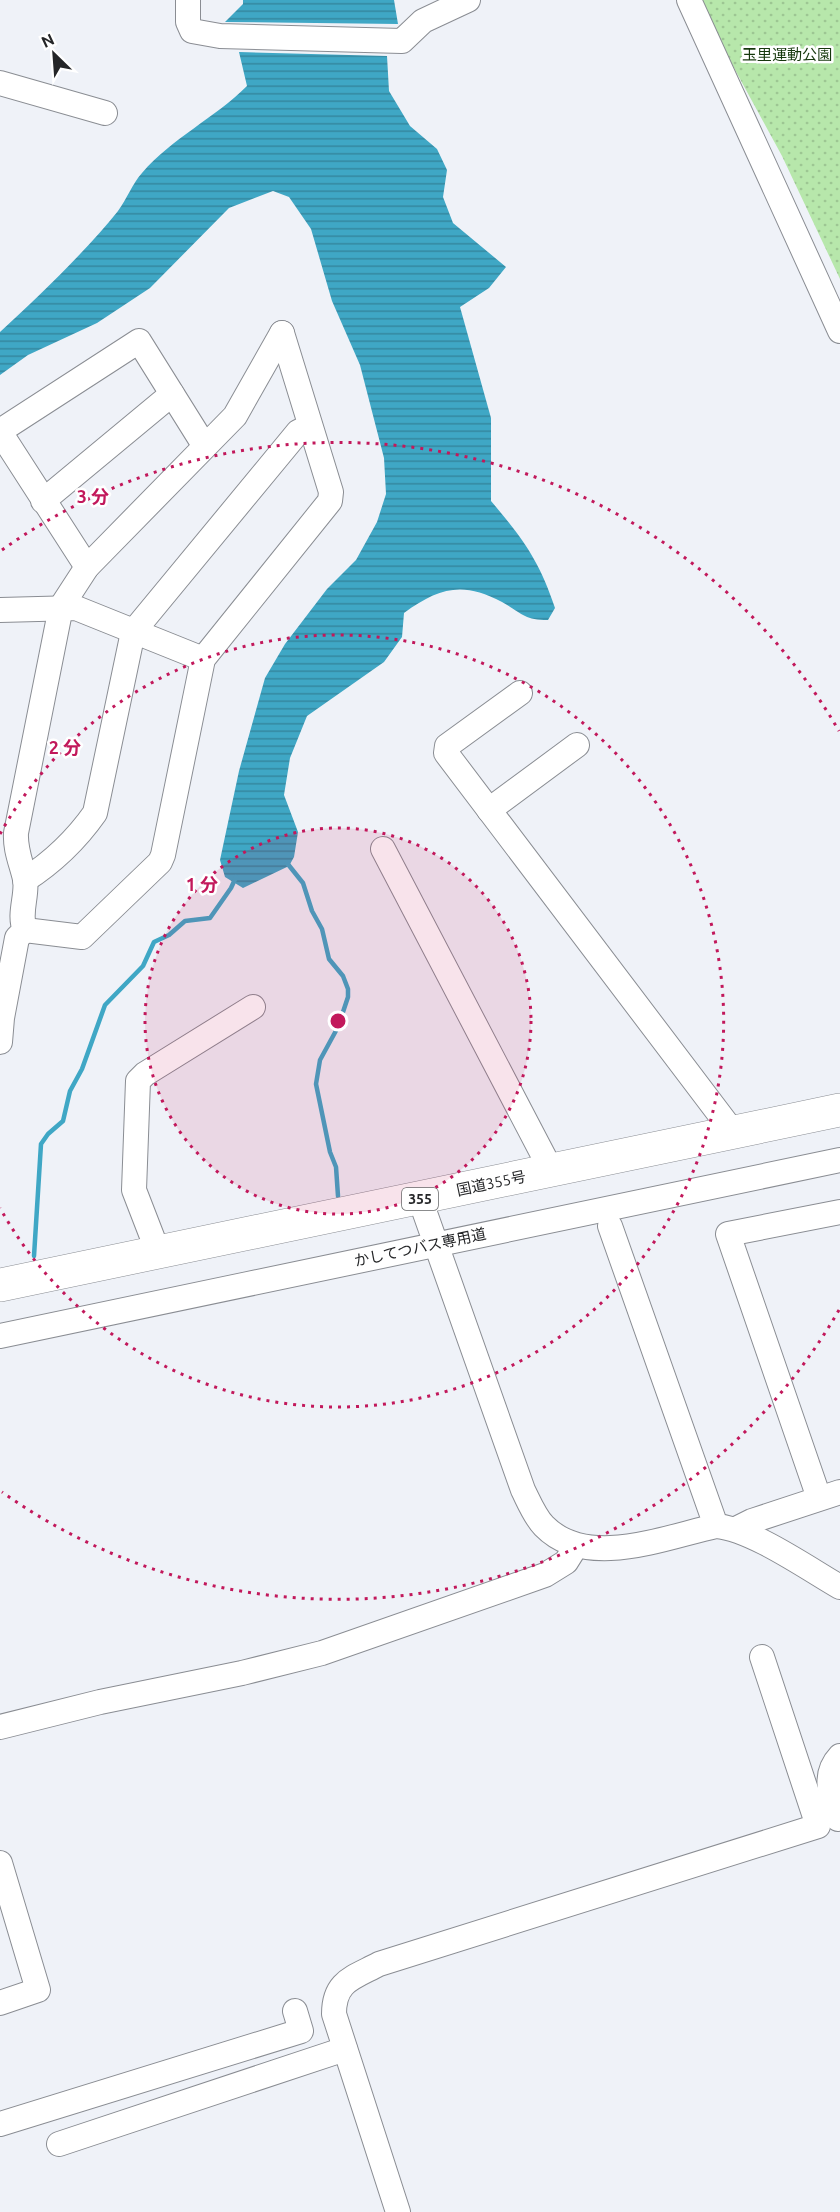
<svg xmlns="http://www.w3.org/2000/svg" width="840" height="2212" viewBox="0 0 840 2212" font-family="Ubuntu,'Noto Sans JP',sans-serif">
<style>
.park{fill:url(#park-dots)}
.water{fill:url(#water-rules)}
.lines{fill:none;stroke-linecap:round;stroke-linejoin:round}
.stream{stroke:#3fa7c5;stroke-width:4.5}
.minor-casing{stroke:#8a8d93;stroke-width:26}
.highway-casing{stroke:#8a8d93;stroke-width:34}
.minor{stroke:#fff;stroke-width:24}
.highway{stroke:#fff;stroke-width:33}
.ring{fill:none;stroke:#c2185b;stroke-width:3;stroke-dasharray:3 6}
.labels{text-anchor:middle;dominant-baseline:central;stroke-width:5;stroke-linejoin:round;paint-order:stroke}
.shield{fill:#fff;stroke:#666768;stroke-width:1.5}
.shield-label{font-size:14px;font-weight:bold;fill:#252628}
.park-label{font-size:15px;fill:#16380d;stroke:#fff}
.street-label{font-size:15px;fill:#252628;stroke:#fff}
.centre{fill:#c2185b;stroke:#fff;stroke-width:3}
.ring-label{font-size:18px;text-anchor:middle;font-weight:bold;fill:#c2185b;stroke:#fff;stroke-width:5;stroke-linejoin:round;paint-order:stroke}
</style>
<defs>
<pattern id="park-dots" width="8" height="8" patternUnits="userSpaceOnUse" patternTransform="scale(1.5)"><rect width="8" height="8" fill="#b7e7ab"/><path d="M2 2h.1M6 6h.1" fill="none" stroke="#9dc693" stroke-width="1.8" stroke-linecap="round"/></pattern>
<pattern id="water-rules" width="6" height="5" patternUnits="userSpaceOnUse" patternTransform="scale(1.5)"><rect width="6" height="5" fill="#3fa7c5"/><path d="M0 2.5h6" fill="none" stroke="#3588a0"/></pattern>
</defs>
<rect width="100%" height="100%" fill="#eff2f8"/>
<polygon class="park" points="697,0 840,0 840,279 782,156"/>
<g class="water">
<polygon points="243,0 394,0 398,24 225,22 243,4"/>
<path d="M239 52 387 56 389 91 410 126 437 149 447 170 443 197 453 223 506 267 489 288 460 307 491 418V501C523 539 539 560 555 608L548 620C523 620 522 613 502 602 462 581 439 588 404 613L402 637 384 662 307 716 290 758 284 795 298 832 294 857 289 866 243 888 225 877 220 860 239 771 265 678 285 644 327 589 356 560 377 522 386 494 384 458 360 365 332 301 311 229 289 197 273 191 229 208 150 288 97 323 28 355 0 375V332C39 296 85 252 118 211 127 199 132 184 142 173 172 138 215 118 247 86Z"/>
</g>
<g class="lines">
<g class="stream">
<polyline points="287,863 303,883 312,911 322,929 329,959 343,976 348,989 348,997 338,1027 320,1060 316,1084 330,1152 336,1167 338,1196"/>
<polyline points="34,1256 41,1144 48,1134 63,1121 70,1091 82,1069 105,1005 143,966 154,942 169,935 185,921 210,918 231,888 236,877"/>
</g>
<g class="minor-casing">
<g id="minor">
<polyline points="188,0 188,22 192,31 220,36 402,41 423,21 468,0"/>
<polyline points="689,0 840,331"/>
<polyline points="0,83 105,113"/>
<polyline points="0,431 139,341 204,445"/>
<polyline points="0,432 87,567"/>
<polyline points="43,501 172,394"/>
<polyline points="0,610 76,608 203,659"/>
<polyline points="520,693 447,746 446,753 733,1132"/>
<polyline points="489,810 577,745"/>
<polyline points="383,849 551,1170"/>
<path d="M25 880C53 862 76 840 95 813L133 632 298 432 310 426"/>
<polyline points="25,930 82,937 160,862 163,855 203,659 330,501 331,492 282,333"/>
<path d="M0 1042 2 1018 17 938 25 930C18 914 28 895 25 879 21 862 15 850 16 833L61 607 87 567 235 416 282 333"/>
<path d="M420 1199 523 1490C529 1502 535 1517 544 1526 587 1570 665 1537 716 1526 752 1529 807 1568 840 1587"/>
<polyline points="610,1226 716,1526"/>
<polyline points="158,1252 134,1190 138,1081 145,1074 253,1007"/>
<polyline points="0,1336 840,1160"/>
<polyline points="819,1498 728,1234 840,1212"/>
<polyline points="736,1529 752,1521 840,1492"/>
<polyline points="0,1727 100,1702 242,1673 322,1653 545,1575 566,1562 576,1546"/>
<path d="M838 1819C831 1796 822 1775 840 1756"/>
<polyline points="0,1863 38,1990 0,2003"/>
<polyline points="0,2124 301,2031 295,2011"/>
<polyline points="59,2144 345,2049"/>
<path d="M398 2212 334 2014C334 1981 353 1978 379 1964L818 1826 762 1657"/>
</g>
</g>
<g class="highway-casing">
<polyline id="highway" points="0,1285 840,1110"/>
</g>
<use href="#minor" class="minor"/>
<use href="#highway" class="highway"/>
</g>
<circle cx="338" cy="1021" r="193" fill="#c2185b" fill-opacity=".12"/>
<g class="ring">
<circle cx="338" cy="1021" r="193"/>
<path d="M0 834A386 386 0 1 1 0 1208"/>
<path d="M839 1310A579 579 0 0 1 2 1492M2 550A579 579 0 0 1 839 731"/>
</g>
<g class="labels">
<rect class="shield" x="402" y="1188" width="36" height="22" rx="4.5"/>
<g class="shield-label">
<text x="420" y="1199">355</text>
</g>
<g class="park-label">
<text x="787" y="54">玉里運動公園</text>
</g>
<g class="street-label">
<text transform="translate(491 1183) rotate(-12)">国道355号</text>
<text transform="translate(420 1247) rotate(-12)">かしてつバス専用道</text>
</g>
</g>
<circle cx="338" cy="1021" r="9" class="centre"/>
<g class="ring-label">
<text x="93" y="503">3 分</text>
<text x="65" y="754">2 分</text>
<text x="202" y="891">1 分</text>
</g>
<g transform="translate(54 54) rotate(335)" stroke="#ffffff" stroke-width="4.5" paint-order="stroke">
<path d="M0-4.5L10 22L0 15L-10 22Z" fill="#252628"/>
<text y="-9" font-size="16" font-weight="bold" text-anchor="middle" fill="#252628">N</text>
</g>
</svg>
